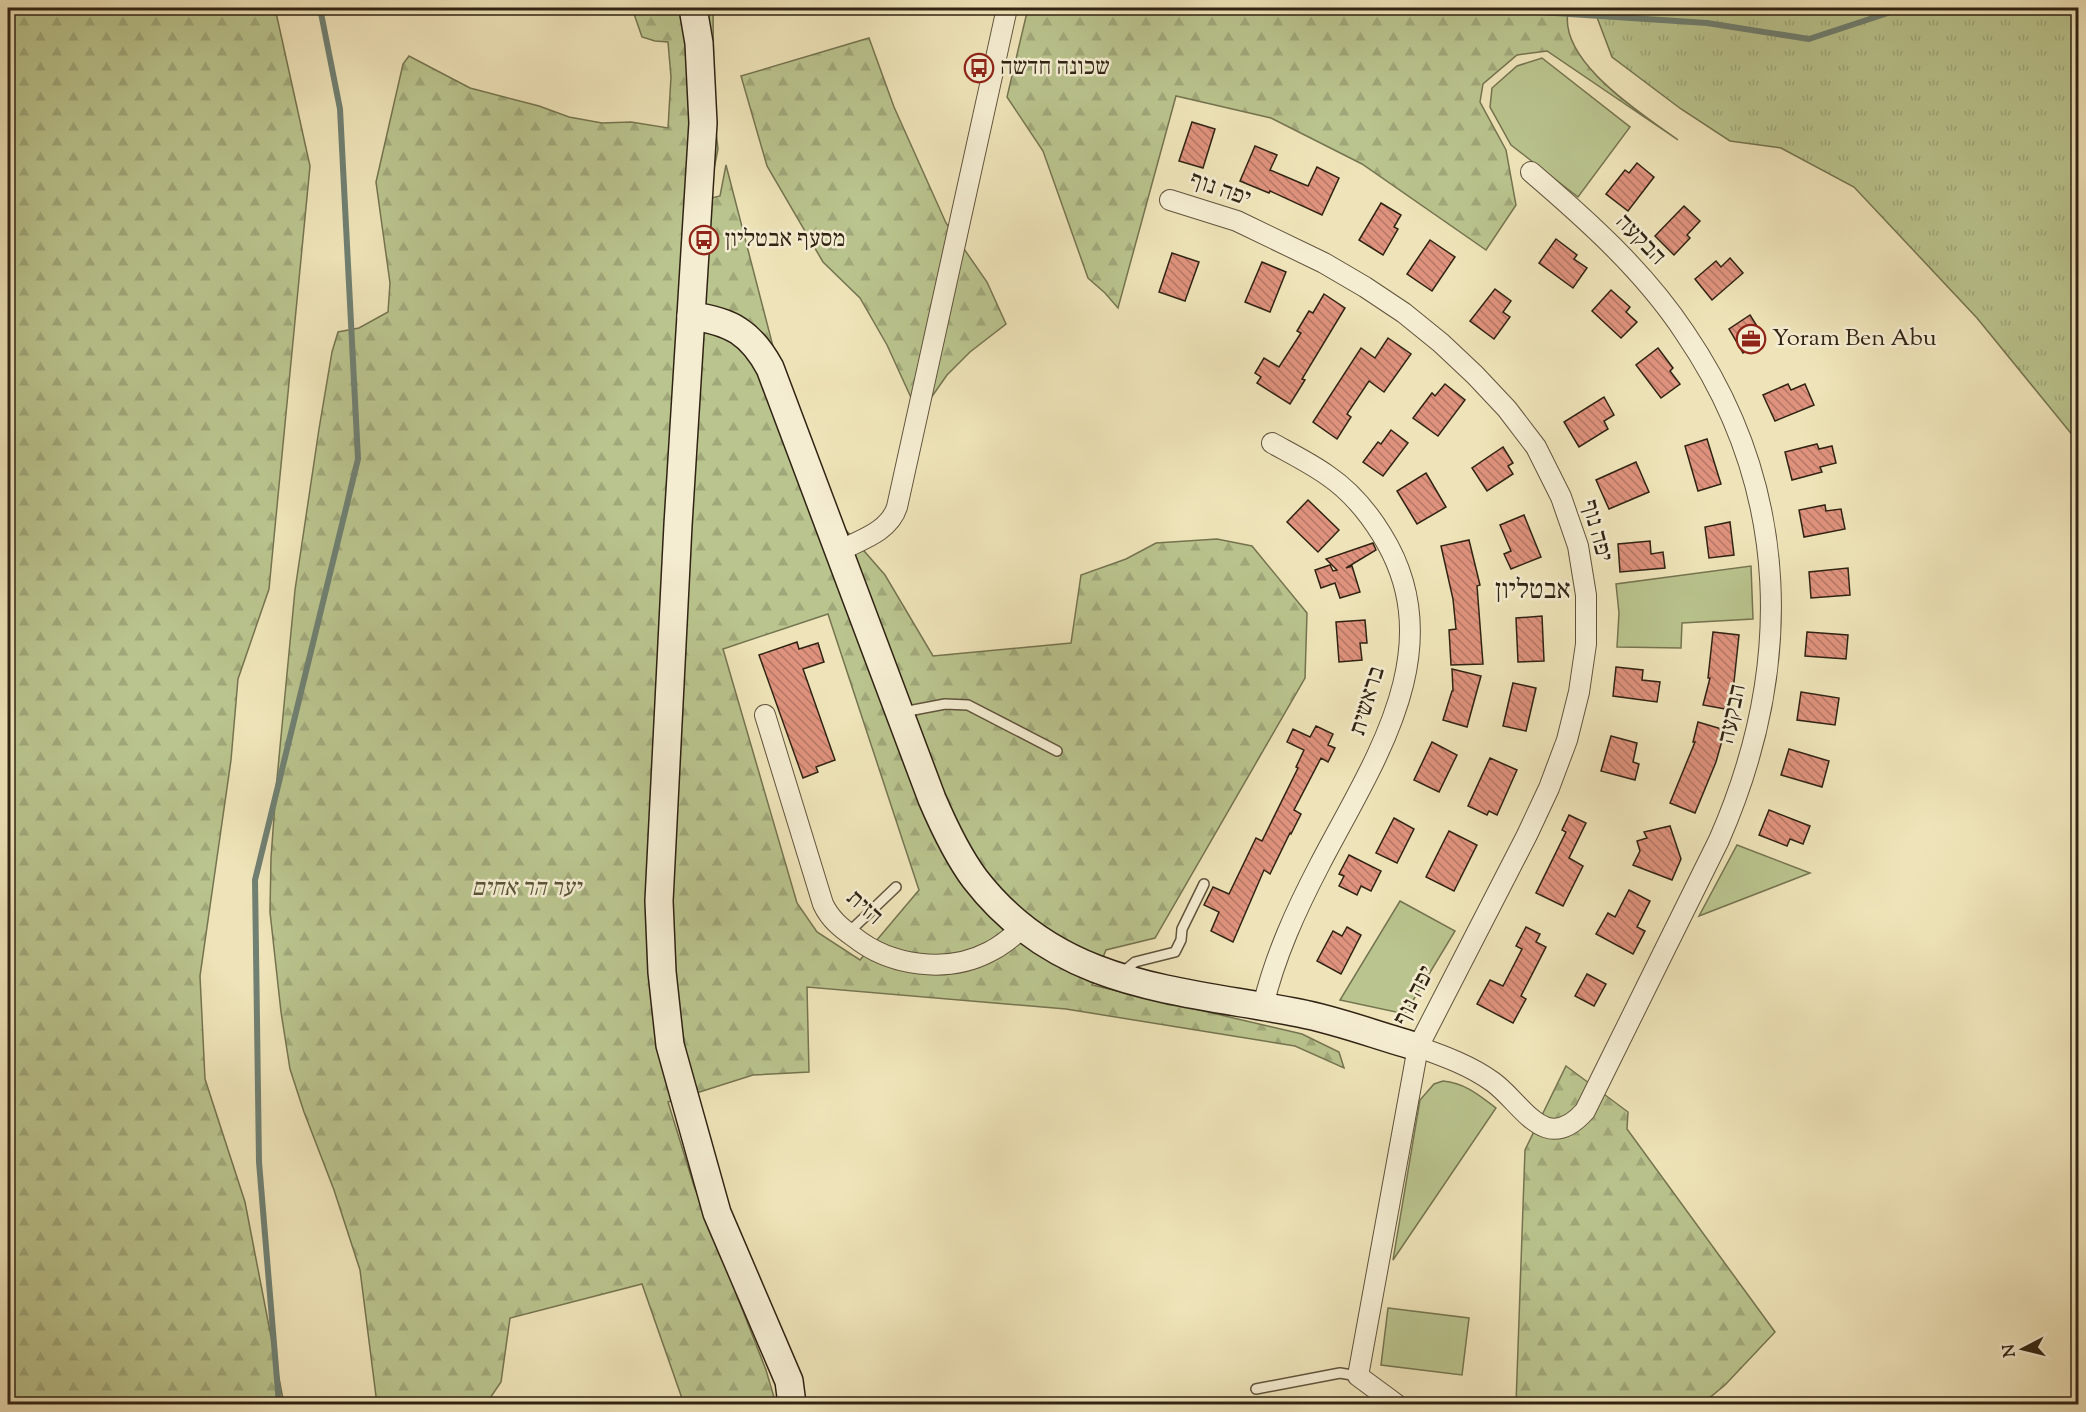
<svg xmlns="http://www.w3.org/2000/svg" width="2086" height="1412" viewBox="0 0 2086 1412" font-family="'Sorts Mill Goudy','Frank Ruhl Libre',serif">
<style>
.grass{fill:url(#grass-tufts);stroke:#757450;stroke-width:1.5}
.forest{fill:url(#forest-firs);stroke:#757450;stroke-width:1.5;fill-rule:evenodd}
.green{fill:#bac48e;stroke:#757450;stroke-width:1.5}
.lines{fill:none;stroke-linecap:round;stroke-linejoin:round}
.stream{stroke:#708072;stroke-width:6}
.building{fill:url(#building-back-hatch);stroke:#302313;stroke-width:1.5}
.lane-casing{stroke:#60533c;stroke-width:12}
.street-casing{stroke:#60533c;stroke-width:22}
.secondary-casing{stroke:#302313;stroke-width:30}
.lane{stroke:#f5edd2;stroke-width:9}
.street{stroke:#f5edd2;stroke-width:20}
.secondary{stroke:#f5edd2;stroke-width:27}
.labels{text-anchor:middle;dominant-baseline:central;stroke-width:5;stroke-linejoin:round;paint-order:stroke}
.poi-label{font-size:24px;fill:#302313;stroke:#f5edd2;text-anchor:start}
.street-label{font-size:24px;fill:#302313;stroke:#f5edd2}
.park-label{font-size:24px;font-style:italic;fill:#595338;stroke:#f5edd2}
.quarter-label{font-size:27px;fill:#302313;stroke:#f5edd2}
</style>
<defs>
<pattern id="grass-tufts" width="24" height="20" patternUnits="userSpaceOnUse" patternTransform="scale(1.5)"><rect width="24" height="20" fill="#bac48e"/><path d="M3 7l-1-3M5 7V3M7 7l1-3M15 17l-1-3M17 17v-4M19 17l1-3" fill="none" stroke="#a0a87a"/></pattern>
<pattern id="forest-firs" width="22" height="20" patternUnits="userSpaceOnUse" patternTransform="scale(1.5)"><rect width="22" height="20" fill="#bac48e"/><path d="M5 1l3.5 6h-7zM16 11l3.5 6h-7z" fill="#a0a87a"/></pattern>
<pattern id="building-back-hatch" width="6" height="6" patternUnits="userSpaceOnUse" patternTransform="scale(1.5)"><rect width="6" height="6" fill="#df927d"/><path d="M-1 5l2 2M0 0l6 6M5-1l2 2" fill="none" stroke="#b57765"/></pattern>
</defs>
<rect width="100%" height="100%" fill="#efe4b9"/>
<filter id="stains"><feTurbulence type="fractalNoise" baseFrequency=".00333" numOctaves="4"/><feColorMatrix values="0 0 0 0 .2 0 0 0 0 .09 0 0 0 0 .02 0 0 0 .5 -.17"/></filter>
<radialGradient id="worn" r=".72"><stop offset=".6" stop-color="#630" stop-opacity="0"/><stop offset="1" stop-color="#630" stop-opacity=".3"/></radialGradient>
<polygon class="grass" points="1596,8 2078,8 2078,442 1977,318 1854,187 1781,148 1730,141 1681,109 1612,57 1595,12"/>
<g class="forest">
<polygon points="8,8 275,8 310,166 269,589 238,679 231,760 200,976 205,1079 245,1202 284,1404 8,1404"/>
<path d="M632 8H713L714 114 718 149 708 199 720 196 726 165 790 412 838 521 885 575 933 656 1071 643 1081 575 1126 559 1156 543 1217 539 1252 546 1307 613 1305 678 1155 938 1106 950 1092 985 1302 1034 1339 1052 1344 1068 1295 1046 1066 1009 807 987 809 1072 753 1075 668 1102 694 1186 766 1370 776 1404H684L642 1284 510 1318 501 1382 486 1404H377L360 1270 334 1190 304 1112 290 1069 281 1012 270 912 271 858 276 789 295 590 319 429 332 352 338 332 359 328 388 312 390 283 376 182 403 64 409 56 470 88 539 106 569 117 602 123 631 122 668 128 671 77 668 42 655 41 642 37ZM828 614 919 890 860 960 817 932 797 903 723 649Z"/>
<path d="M1028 8H1569C1554 59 1642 114 1678 140L1547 51 1517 55 1483 84 1480 102 1506 150 1516 205 1486 250 1362 164 1271 118 1176 96 1118 308 1105 293 1088 278 1043 151 1007 97Z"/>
<polygon points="869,38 894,107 946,223 987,282 1006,324 970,352 947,375 919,415 887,345 860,298 823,262 767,166 741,76"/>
<polygon points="1566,1066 1628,1112 1627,1129 1775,1332 1725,1385 1702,1404 1516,1404 1525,1150"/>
</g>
<g class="green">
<polygon points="1542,58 1630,127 1578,197 1511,145 1490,107 1492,88 1517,66"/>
<polygon points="1751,566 1753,619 1682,623 1681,648 1617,647 1619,613 1616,584"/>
<polygon points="1737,845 1810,873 1699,916"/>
<polygon points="1400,901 1455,931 1405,1014 1340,1000"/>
<path d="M1443 1081C1465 1083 1479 1095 1496 1108L1393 1260 1420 1100 1434 1084Z"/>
<polygon points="1388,1308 1469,1318 1462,1375 1381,1365"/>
</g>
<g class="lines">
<g class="stream">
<polyline points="1477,8 1707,23 1809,39 1903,8"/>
<polyline points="279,1404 259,1162 255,880 358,459 340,109 320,8"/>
</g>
</g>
<g class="building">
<polygon points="1192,122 1215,129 1203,168 1179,161"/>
<polygon points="1255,146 1277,155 1270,170 1303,184 1308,186 1317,167 1339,178 1322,215 1270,191 1269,193 1240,181"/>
<polygon points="1637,163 1654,177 1628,211 1606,194 1625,170 1629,173"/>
<polygon points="1381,203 1401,215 1394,227 1398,229 1383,255 1359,240"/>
<polygon points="1684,206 1700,221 1687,235 1690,238 1674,255 1655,236"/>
<polygon points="1556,239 1577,255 1574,259 1587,268 1573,288 1539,263"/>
<polygon points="1430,240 1455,257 1432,291 1407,274"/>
<polygon points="1172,253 1199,262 1185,301 1159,292"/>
<polygon points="1730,258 1743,273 1712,300 1695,279 1716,261 1721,267"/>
<polygon points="1262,262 1286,272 1270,312 1245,302"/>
<polygon points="1495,289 1511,301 1503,312 1510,317 1494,339 1470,321"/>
<polygon points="1611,290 1630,307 1626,312 1637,322 1621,338 1592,311"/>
<polygon points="1324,294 1345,308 1302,379 1305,380 1290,404 1257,383 1261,377 1255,373 1264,358 1279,367 1301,333 1297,331 1309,311 1313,313"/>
<polygon points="1750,315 1765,339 1743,353 1729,329"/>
<polygon points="1388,338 1411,354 1384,392 1369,381 1347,414 1351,417 1337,439 1313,422 1361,348 1375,358"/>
<polygon points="1658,348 1673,368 1670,371 1680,384 1661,398 1636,365"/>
<polygon points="1445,384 1465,400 1438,436 1413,418 1432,393 1435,396"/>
<polygon points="1788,384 1791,390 1805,384 1814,405 1775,421 1763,395"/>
<polygon points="1604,397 1614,415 1604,421 1608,429 1579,447 1564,422"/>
<polygon points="1391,430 1408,443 1383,476 1363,462 1378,442 1381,444"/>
<polygon points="1707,439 1721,484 1698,491 1685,446"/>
<polygon points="1817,444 1819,449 1832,446 1836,463 1820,467 1822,472 1792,480 1785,452"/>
<polygon points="1503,447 1513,463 1508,466 1513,474 1487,491 1472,468"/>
<polygon points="1636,462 1649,492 1609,509 1596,480"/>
<polygon points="1426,473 1446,507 1417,524 1397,491"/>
<polygon points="1308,500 1339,530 1318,552 1287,522"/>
<polygon points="1825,505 1826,511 1841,509 1845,529 1804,537 1799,510"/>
<polygon points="1524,515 1541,557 1511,569 1504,554 1511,551 1500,525"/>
<polygon points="1730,522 1734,555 1709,558 1705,527"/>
<polygon points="1469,540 1480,585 1477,586 1483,664 1451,665 1449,630 1456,629 1453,599 1441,546"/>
<polygon points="1650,541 1651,554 1663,552 1665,568 1620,572 1618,544"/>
<polygon points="1373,543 1376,550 1346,568 1352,566 1360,592 1340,598 1335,583 1321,588 1315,570 1330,565 1333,571 1337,570 1326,559"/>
<polygon points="1848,568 1850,595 1811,598 1809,572"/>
<polygon points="1542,616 1544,661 1518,662 1516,618"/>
<polygon points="1365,620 1367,643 1360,643 1362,660 1339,662 1336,622"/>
<polygon points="1713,632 1739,635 1731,710 1703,705 1710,678 1708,678"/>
<polygon points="1807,632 1848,635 1846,659 1805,656"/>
<polygon points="797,642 799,649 818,643 824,662 803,669 835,760 816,767 818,772 803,778 759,655"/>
<polygon points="1616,667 1643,670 1642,680 1660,682 1657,702 1613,696"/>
<polygon points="1452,669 1481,676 1467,727 1443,720 1452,691 1453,691"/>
<polygon points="1513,683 1536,688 1526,731 1503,726"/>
<polygon points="1801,692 1839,698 1835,725 1797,720"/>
<polygon points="1698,722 1725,730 1716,762 1695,813 1670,803 1695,742 1693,742"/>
<polygon points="1316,726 1333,734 1328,745 1335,748 1328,762 1321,758 1294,810 1301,814 1291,834 1290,833 1270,874 1264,870 1233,942 1211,931 1219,912 1204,905 1213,887 1229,894 1256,838 1262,841 1298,768 1296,767 1304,750 1287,742 1293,729 1310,737"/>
<polygon points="1611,736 1637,743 1633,762 1639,764 1635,780 1601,771"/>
<polygon points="1432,742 1457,755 1439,792 1414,780"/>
<polygon points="1789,749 1829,761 1822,787 1781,775"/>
<polygon points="1490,758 1517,770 1497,815 1489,811 1487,815 1468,806"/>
<polygon points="1769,810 1810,826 1803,844 1790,839 1787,846 1759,835"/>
<polygon points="1569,815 1586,823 1569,858 1583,866 1563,906 1536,893 1566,832 1562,830"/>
<polygon points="1394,818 1414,829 1397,863 1376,853"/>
<polygon points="1670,826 1681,859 1672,880 1633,865 1640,851 1637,841 1647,838 1644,832"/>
<polygon points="1449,831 1477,845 1454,891 1426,877"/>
<polygon points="1349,855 1381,871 1371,891 1361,886 1357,895 1339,886 1344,876 1339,874"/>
<polygon points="1629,890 1650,901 1637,927 1645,931 1633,954 1596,934 1608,913 1615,917"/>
<polygon points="1347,927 1361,935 1341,974 1317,961 1333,931 1342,936"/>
<polygon points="1526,927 1540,934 1536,942 1546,947 1521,996 1526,999 1513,1023 1477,1004 1490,980 1503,986 1522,949 1516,946"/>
<polygon points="1587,974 1606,984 1594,1006 1575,996"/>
</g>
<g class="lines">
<g class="lane-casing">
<g id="lane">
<polyline points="903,712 945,704 968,705 1057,751"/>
<polyline points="848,933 896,887"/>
<polyline points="1122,973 1135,962 1175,952 1181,940 1182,929 1204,884"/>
<polyline points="1256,1389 1340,1373 1358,1376"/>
</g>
</g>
<g class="street-casing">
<g id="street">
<polyline points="1170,200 1237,221 1324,263 1365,287 1404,313 1441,343 1475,375 1507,409 1536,447 1561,497 1578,546 1586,595 1586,644 1579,692 1567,740 1549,788 1527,835 1418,1047 1358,1376 1396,1404"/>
<path d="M839 551C860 540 889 532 897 507L1007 8"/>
<path d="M765 715 823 904C830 919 841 928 854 937 890 966 947 974 989 952 1002 946 1012 937 1022 928"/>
<path d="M1263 1006C1275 956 1296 910 1320 864 1373 762 1453 649 1382 535 1368 512 1349 490 1327 475 1310 463 1290 453 1272 443"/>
<path d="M1418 1047C1444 1056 1471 1066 1493 1082 1523 1104 1545 1156 1585 1111L1719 840C1794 669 1792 490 1685 333 1644 271 1587 220 1531 172"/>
</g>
</g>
<g class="secondary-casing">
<g id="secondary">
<polyline points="693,8 699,43 703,123 678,525 659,901 662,972 670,1045 717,1213 789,1381 792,1404"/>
<path d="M691 316C731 321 751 333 770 368L932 799C944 827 957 855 975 879 1059 988 1176 989 1299 1013 1340 1021 1378 1036 1418 1047"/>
</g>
</g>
<use href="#lane" class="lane"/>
<use href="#street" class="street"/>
<use href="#secondary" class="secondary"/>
</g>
<defs>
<g id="bus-ring" transform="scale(1.5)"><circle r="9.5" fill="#f5edd2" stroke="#8f2418" stroke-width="1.5"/><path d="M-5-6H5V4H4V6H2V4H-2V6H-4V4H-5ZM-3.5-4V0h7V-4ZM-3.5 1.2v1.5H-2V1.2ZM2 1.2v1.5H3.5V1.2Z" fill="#8f2418"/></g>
<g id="office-ring" transform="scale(1.5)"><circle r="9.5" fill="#f5edd2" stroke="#8f2418" stroke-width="1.5"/><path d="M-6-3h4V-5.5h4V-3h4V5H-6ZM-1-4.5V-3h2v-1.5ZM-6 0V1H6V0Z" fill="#8f2418"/></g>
</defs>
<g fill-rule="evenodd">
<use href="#bus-ring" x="979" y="68"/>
<use href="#bus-ring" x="704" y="240"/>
<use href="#office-ring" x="1751" y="339"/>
</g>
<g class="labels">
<g class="poi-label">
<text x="1000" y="68">שכונה חדשה</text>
<text x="725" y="240">מסעף אבטליון</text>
<text x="1772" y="339">Yoram Ben Abu</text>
</g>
<g class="street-label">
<text transform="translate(1220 190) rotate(19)">יפה נוף</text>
<text transform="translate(1640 240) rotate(46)">הבקעה</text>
<text transform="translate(1596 531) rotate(75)">יפה נוף</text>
<text transform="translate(1368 701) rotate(-73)">בראשית</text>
<text transform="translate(1733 714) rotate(-78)">הבקעה</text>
<text transform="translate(864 908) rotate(42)">הזית</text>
<text transform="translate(1415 996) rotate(-63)">יפה נוף</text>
</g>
<g class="park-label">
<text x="526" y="889">יער הר אחים</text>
</g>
<g class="quarter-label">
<text x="1533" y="591">אבטליון</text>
</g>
</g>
<rect width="2086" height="1412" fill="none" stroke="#efe4b9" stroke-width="30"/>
<rect x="9" y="9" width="2068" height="1394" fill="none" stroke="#302313" stroke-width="3"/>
<rect x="15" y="15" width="2056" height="1382" fill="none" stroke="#302313" stroke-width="1.5"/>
<g transform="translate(2023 1349) rotate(263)" stroke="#f5edd2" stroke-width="4.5" paint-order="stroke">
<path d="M0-4.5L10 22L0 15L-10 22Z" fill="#302313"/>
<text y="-9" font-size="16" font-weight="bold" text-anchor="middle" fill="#302313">N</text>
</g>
<rect width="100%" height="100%" filter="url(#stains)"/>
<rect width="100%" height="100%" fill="url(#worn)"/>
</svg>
